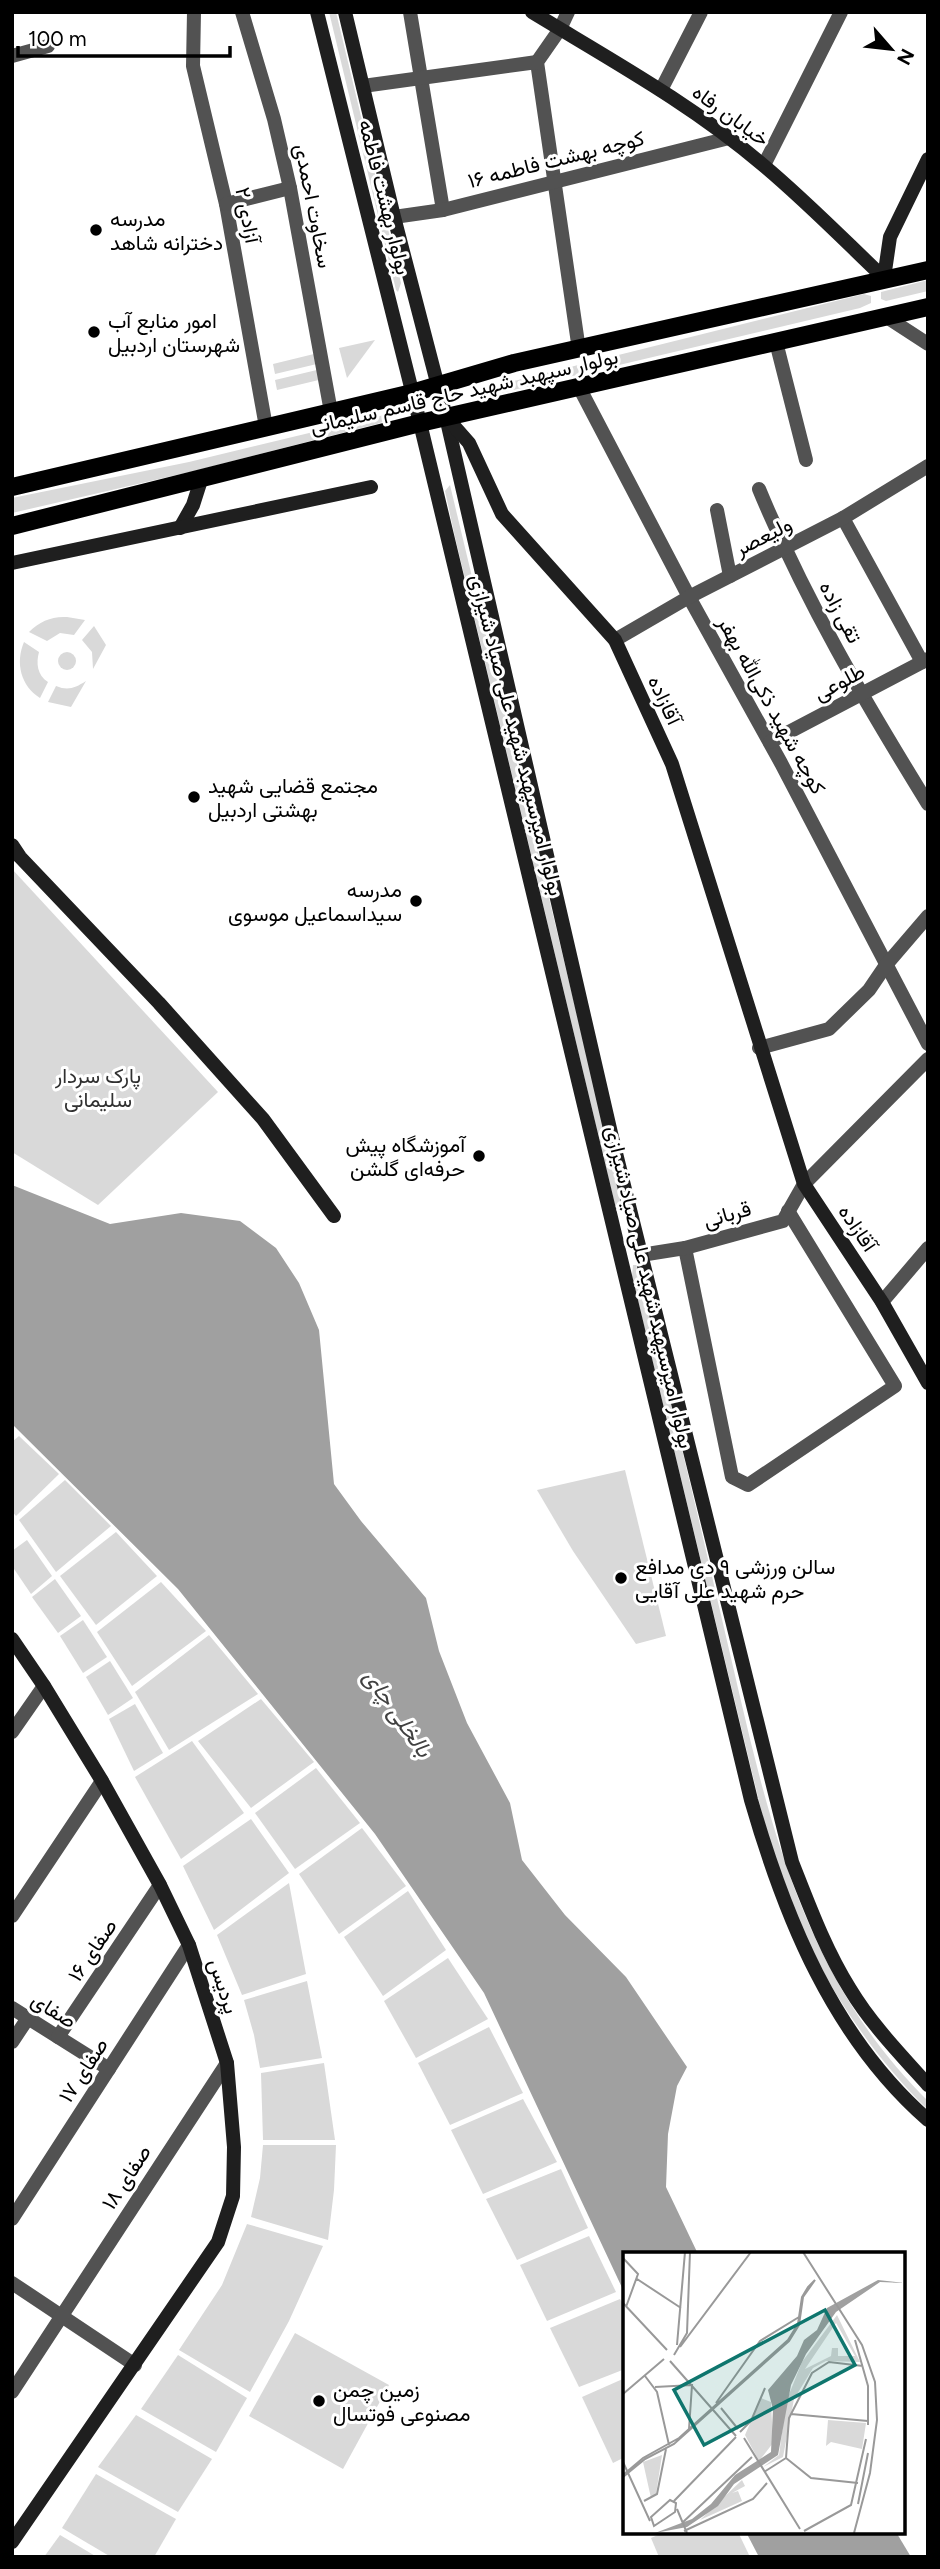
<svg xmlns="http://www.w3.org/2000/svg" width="940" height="2569" viewBox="0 0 940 2569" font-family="Figtree,Vazirmatn,sans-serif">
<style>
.green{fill:#d9d9d9}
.water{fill:#a0a0a0}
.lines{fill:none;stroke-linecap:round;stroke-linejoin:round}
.street{stroke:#525252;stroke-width:14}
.secondary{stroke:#1f1f1f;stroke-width:14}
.primary{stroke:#000;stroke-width:18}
.poi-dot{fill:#000;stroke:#fff;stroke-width:2.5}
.labels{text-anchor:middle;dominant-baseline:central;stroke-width:6;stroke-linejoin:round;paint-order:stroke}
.street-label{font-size:21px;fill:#000;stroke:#fff}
.poi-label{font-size:21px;fill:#000;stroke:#fff;text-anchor:start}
.park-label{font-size:21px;fill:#303030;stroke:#fff}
.water-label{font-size:23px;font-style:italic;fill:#414141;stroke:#fff}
.inset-road{fill:none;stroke:#999;stroke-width:2}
.view{fill:#0f766e;fill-opacity:0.15;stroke:#0f766e;stroke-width:3.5}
.inset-edge{fill:none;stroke:#000;stroke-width:3.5}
</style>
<rect width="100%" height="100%" fill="#fff"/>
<g class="green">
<polygon points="329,12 336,12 401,283 398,292 396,290"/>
<polygon points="928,280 928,291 886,301 881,299 881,292"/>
<polygon points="864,294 871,296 871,303 860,308 484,397 477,396 482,389"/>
<polygon points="375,340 347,378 339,348"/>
<polygon points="318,353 321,363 275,374 273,364"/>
<polygon points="321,369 323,379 277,390 275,380"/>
<polygon points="384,415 387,415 388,420 377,424 194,471 12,513 12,498 189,462"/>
<polygon points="450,485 623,1207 618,1211 616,1209 455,537 445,491"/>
<path d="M67 617 85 620 74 635 60 633 47 641 29 632C40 621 52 616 67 617Z"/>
<polygon points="94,626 106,645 93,669 92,652 82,640"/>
<path d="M24 642 39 652C36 663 37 675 48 682L40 698C21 686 15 663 24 642Z"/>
<circle cx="67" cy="661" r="9"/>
<path d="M86 681 71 707 48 702 56 686C68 691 75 688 86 681Z"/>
<polygon points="12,869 218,1092 98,1205 12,1152"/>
<path d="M633 1265H636C666 1381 694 1498 721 1615 763 1792 792 1967 928 2101V2110C870 2053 823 1982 792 1907 781 1881 774 1853 765 1826L632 1276Z"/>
<polygon points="19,1436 59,1474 16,1516 12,1511 12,1442"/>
<polygon points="625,1470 666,1636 636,1644 573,1551 537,1490"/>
<polygon points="65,1480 111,1526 56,1572 19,1520"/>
<polygon points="116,1532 157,1576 96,1625 60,1576"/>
<polygon points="27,1540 52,1576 31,1594 12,1566 12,1551"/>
<polygon points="55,1579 81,1616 58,1633 32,1597"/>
<polygon points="161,1582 206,1631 132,1686 97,1632"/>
<polygon points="83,1620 107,1657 83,1673 60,1636"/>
<polygon points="209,1635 258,1694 169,1750 135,1692"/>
<polygon points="110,1661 133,1698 108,1715 86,1677"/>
<polygon points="261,1699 314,1762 251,1808 198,1741"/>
<polygon points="135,1704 163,1753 134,1771 109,1719"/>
<polygon points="192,1741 244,1813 181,1859 135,1777"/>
<polygon points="316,1768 360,1823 295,1869 255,1813"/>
<polygon points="251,1819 289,1873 214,1930 183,1866"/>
<polygon points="362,1828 406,1886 339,1934 299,1874"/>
<polygon points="289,1883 306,1974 242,1995 217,1935"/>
<polygon points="408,1891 446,1950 383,1996 344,1937"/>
<polygon points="448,1958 488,2019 416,2058 384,2001"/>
<polygon points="307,1981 322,2058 260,2068 254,2035 244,2000"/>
<polygon points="489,2027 523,2093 450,2125 418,2063"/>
<polygon points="324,2063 335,2140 263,2140 261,2073"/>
<polygon points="523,2099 557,2162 483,2194 451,2130"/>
<polygon points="263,2145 336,2145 334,2190 328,2240 251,2217 260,2178"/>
<polygon points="561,2169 588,2228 517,2260 486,2199"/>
<polygon points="247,2224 323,2246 289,2321 250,2392 179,2350 222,2285"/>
<polygon points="589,2236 616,2292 547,2321 520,2265"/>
<polygon points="620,2299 625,2307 625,2369 579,2387 550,2328"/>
<polygon points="295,2333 389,2385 343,2469 249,2416"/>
<polygon points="178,2355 247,2398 216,2452 141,2409"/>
<polygon points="625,2378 625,2457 613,2463 582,2397"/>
<polygon points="136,2415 212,2459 178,2512 98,2467"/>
<polygon points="96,2474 176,2519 154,2557 111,2557 62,2528"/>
<polygon points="665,2532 738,2532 750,2557 659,2557 651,2538"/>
<polygon points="60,2535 97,2557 44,2557"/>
</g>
<g class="water">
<polygon points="12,1185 110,1224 181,1213 240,1221 276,1248 299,1283 319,1330 334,1484 361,1521 426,1598 439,1651 467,1723 510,1803 522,1860 565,1915 626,1977 687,2067 677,2086 668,2134 666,2187 698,2254 625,2254 625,2294 484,1993 375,1834 178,1589 12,1424"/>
<polygon points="746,2532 896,2532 911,2557 759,2557"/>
</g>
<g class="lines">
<g class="street">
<polyline points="194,12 193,66 226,204 266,427"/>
<polyline points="242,12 274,119 290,188 331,412"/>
<polyline points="410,12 443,210"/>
<polyline points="568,12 560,29 537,62 579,350"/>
<polyline points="12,56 48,46"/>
<polyline points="363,86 537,62"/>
<polyline points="661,90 701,12"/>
<polyline points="764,165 841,12"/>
<polyline points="226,204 290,188"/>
<polyline points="394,217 443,210 729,138"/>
<polyline points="885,316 928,344"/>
<polyline points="776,342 806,460"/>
<polyline points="579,387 689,597 781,763 928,1044"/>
<path d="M759 489C805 600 865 702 928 804"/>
<polyline points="717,510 730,576"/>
<polyline points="843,518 922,662"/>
<polyline points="615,640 689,597 843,518 928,466"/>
<polyline points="770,742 928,659"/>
<polyline points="759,1048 829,1029 869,990 886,965 928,916"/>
<polyline points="685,1248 732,1477 748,1485 895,1386 788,1211"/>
<polyline points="641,1255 685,1248 783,1221 804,1184 928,1059"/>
<polyline points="882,1302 928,1248"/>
<polyline points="12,1732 44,1686"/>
<polyline points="12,1916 102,1781"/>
<polyline points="12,2008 109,2069"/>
<polyline points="58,2037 160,1885"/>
<polyline points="12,2042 28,2018"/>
<polyline points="12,2219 189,1945"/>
<polyline points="12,2283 135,2365"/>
<polyline points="12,2392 227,2063"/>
</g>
<g class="secondary">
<path d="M317 12 420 423 751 1800C785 1918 833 2037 928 2120"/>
<path d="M345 12 394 217 446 417 611 1133 792 1862C809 1905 825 1949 850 1989 871 2024 901 2055 928 2085"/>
<path d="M532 12C611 60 693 105 763 165 805 200 844 240 884 278"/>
<polyline points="884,278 890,237 928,159"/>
<polyline points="447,418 469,443 502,514 615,640 672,764 804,1184 882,1302 928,1383"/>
<polyline points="180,528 193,505 201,480"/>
<polyline points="12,563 371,487"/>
<polyline points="12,845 20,857 159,1003 263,1119 334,1216"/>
<polyline points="12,1639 44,1686 102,1781 160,1885 189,1945 227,2063 234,2147 233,2196 218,2242 12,2542"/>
</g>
<g class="primary">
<polyline points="12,487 412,393 514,363 928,270"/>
<polyline points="12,526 420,423 928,307"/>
</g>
</g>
<g class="poi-dot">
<circle cx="96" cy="230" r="7"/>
<circle cx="94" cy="332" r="7"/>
<circle cx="194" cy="797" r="7"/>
<circle cx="416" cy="901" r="7"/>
<circle cx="479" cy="1156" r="7"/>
<circle cx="621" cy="1578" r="7"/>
<circle cx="319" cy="2401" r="7"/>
</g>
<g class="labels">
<g class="street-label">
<text transform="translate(731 115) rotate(36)">خیابان رفاه</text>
<text transform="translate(556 159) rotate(-14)">کوچه بهشت فاطمه ۱۶</text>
<text transform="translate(385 197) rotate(76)">بولوار بهشت فاطمه</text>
<text transform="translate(314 206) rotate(79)">سخاوت احمدی</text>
<text transform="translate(248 215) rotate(79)">آزادی ۲</text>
<text transform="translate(464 391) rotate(-13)">بولوار سپهبد شهید حاج قاسم سلیمانی</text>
<text transform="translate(763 536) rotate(-27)">ولیعصر</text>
<text transform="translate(841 612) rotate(62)">تقی زاده</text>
<text transform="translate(839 682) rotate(-28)">طلوعی</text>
<text transform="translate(665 700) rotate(65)">آقازاده</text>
<text transform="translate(772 705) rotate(61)">کوچه شهید ذکی‌الله بهفر</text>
<text transform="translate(517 735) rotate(76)">بولوار امیرسپهبد شهید علی صیاد شیرازی</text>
<text transform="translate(727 1214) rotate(-16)">قربانی</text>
<text transform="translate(858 1228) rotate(56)">آقازاده</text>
<text transform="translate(650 1287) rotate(77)">بولوار امیرسپهبد شهید علی صیاد شیرازی</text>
<text transform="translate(92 1950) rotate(-56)">صفای ۱۶</text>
<text transform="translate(224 1986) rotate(72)">پردیس</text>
<text transform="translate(54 2010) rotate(32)">صفای</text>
<text transform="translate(83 2070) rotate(-57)">صفای ۱۷</text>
<text transform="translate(126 2177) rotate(-57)">صفای ۱۸</text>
</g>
<g class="poi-label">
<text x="110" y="218">مدرسه<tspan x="110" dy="24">دخترانه شاهد</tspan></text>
<text x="108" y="320">امور منابع آب<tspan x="108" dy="24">شهرستان اردبیل</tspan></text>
<text x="208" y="785">مجتمع قضایی شهید<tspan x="208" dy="24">بهشتی اردبیل</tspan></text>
<text x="402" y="889" text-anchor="end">مدرسه<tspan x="402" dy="24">سیداسماعیل موسوی</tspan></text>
<text x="465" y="1144" text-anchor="end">آموزشگاه پیش<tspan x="465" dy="24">حرفه‌ای گلشن</tspan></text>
<text x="635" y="1566">سالن ورزشی ۹ دی مدافع<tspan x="635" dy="24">حرم شهید علی آقایی</tspan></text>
<text x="333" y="2389">زمین چمن<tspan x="333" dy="24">مصنوعی فوتسال</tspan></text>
</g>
<g class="park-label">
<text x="98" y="1075">پارک سردار<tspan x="98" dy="24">سلیمانی</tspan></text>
</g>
<g class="water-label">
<text transform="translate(398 1713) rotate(55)">بالخلی چای</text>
</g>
</g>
<g transform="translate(623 2252)">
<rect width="282" height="282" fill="#fff"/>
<path d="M214 63 237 110 203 109 190 116 171 147 160 205 140 215 156 203 163 150 179 110ZM213 71 232 104H215V96H209L208 104 182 117ZM138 146 148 150 150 191 136 209 122 183ZM205 168 243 171 239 197 208 190 203 194ZM39 203 33 242 28 246 20 210ZM119 228 122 234 109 241 115 239 119 249 77 268Z" fill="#d9d9d9" fill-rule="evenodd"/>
<path d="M255 28 282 31 257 30 213 60 183 102 168 133 155 203 111 232 95 254 64 275 32 281 69 267 88 252 112 223 148 200 150 157 145 138 174 104 181 88 194 78 204 56Z" fill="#a0a0a0"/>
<path class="inset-road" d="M180 0 239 93 252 130 254 168 247 221 231 281M0 6 15 22 3 55M14 27 58 56M0 51 44 98M232 88 245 134V173M54 93 62 0M57 95 128 0M51 103 64 81 67 0M47 109 113 184M22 124 34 140 46 193M32 135 69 133 66 177M0 142 41 107M93 151 137 89 176 65M98 156 115 177M168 162 245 169M117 180 128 169 142 136M121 186 177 277M163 206 166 166 189 121 206 110 240 114M163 206 188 226 235 231M0 210 27 269M141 220 163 206M0 223 20 206 56 186 165 88 175 72 179 45 185 35 192 28 180 45 176 73 166 89 51 192 22 207 0 225M47 248 53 251 52 260 31 274 28 265ZM21 249 34 242 43 197M51 249 113 185M235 252 245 201M54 257 64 281M59 271 129 205M61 279 130 247 144 231M181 279 228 253 243 187"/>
<path class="view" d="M202 58 232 113 81 193 51 138Z"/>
<rect width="282" height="282" class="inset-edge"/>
</g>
<rect width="940" height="2569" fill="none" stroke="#000000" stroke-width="28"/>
<g transform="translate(891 49) rotate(118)" stroke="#ffffff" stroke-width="5" paint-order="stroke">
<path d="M0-5L12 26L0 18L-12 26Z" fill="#000000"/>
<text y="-10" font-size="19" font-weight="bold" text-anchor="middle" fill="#000000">N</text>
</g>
<path d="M18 46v10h212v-10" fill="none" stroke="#000000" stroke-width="3.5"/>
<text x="28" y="46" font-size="21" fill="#000000" stroke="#ffffff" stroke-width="5" paint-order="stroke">100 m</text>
</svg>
